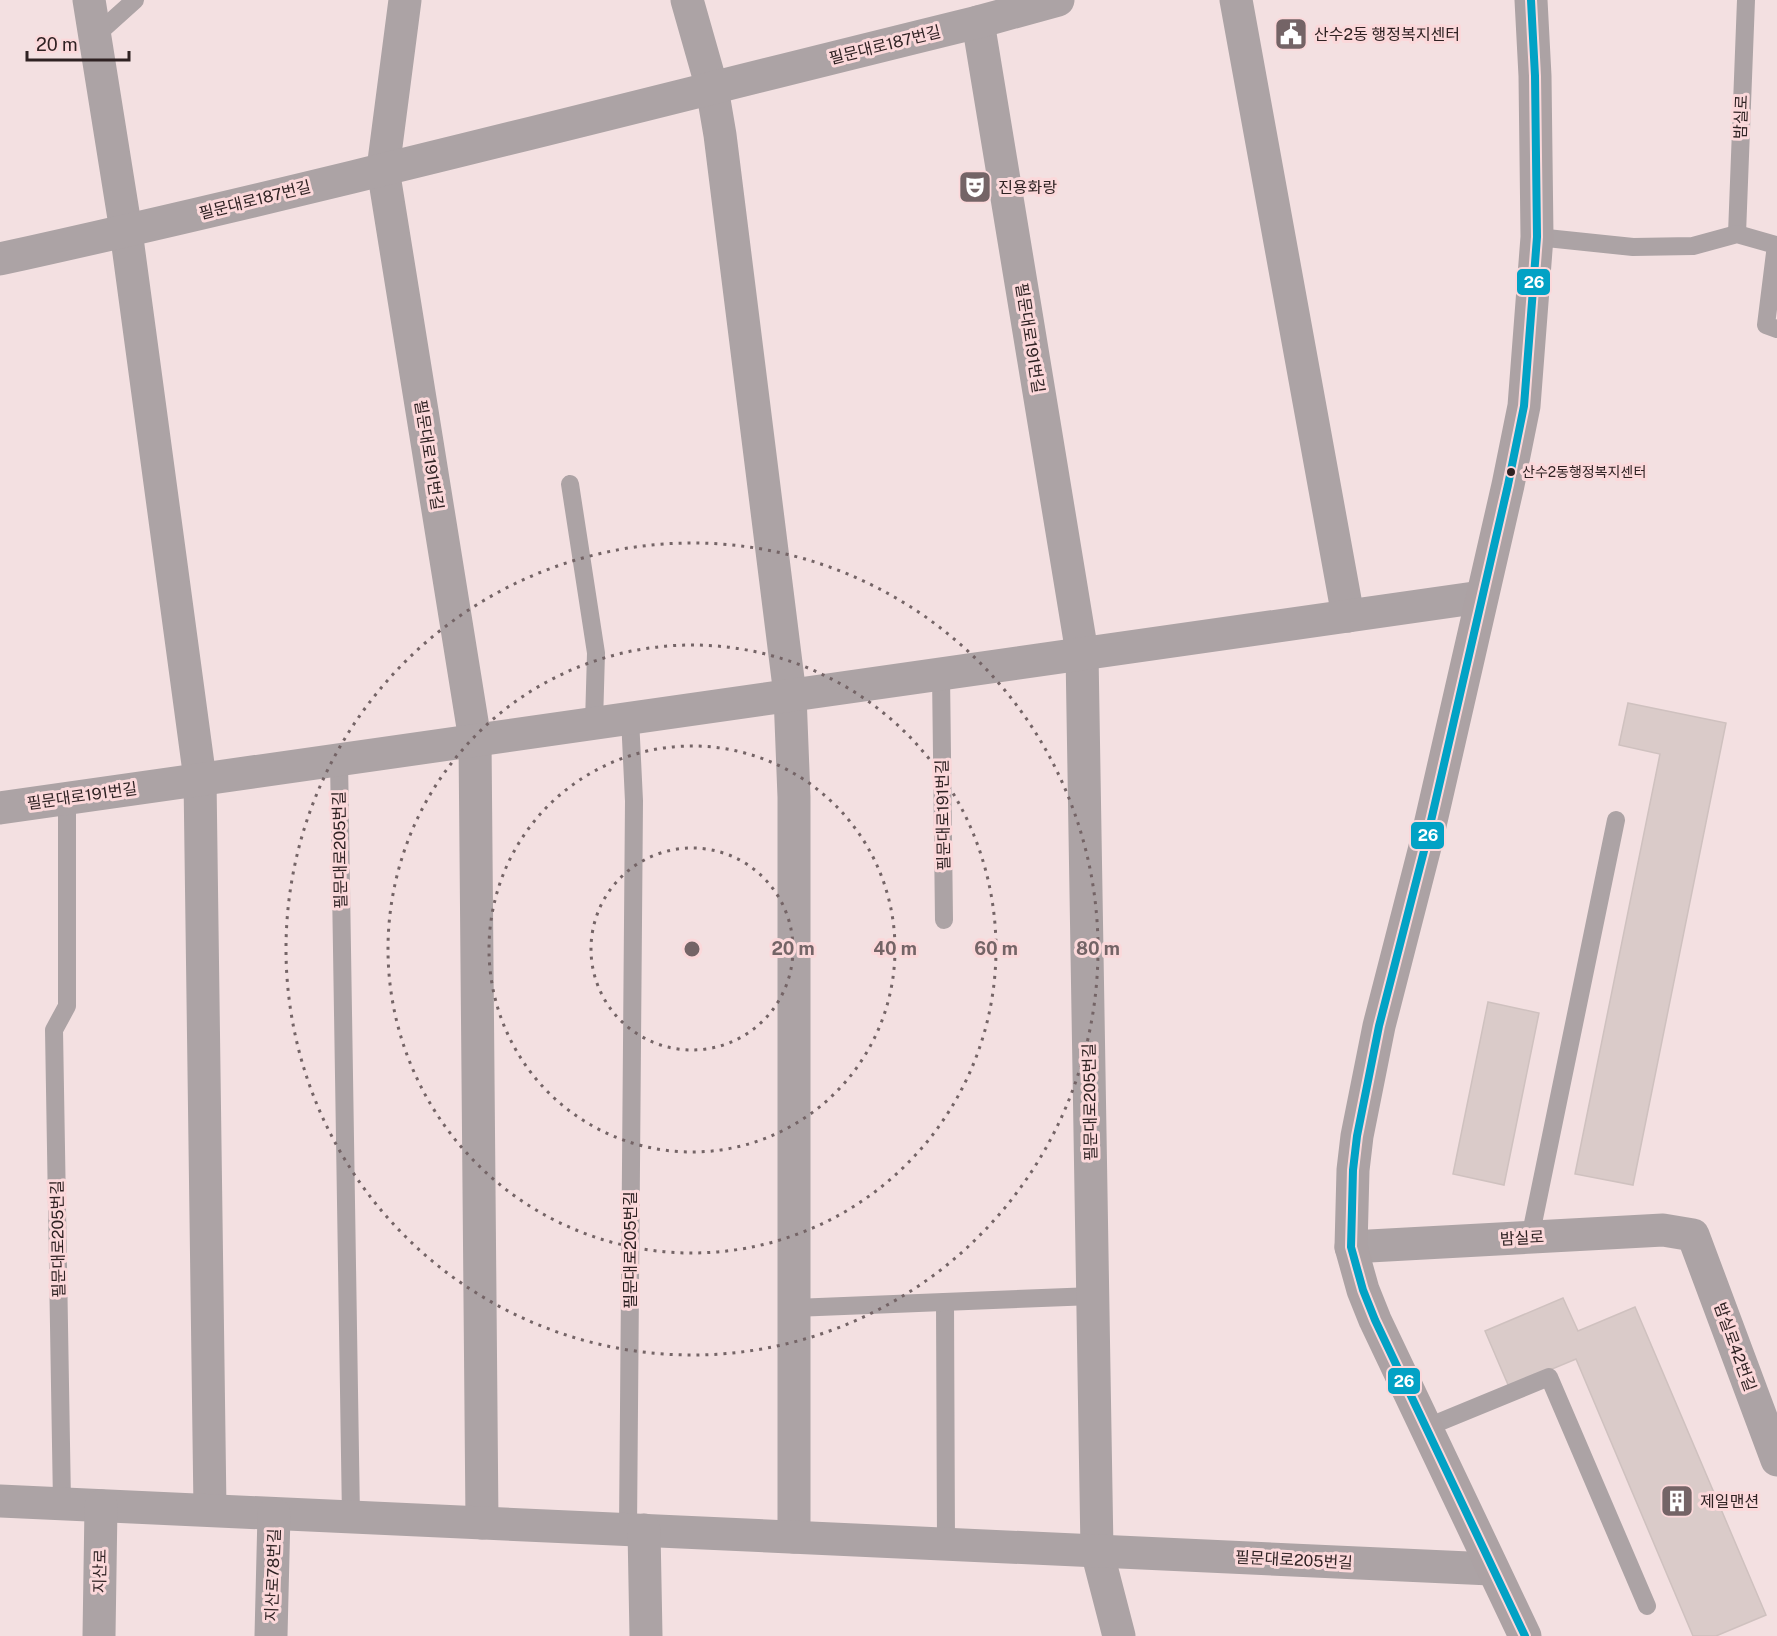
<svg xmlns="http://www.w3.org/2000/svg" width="1777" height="1636" viewBox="0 0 1777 1636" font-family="'Public Sans','Noto Sans KR',sans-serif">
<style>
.building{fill:#dacbc9;stroke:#cfc1bf;stroke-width:1.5}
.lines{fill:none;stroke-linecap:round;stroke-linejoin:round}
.service{stroke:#aca3a5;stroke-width:18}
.minor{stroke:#aca3a5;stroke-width:33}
.secondary{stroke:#aca2a4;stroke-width:33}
.bus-1-casing{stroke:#fbd8da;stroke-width:12}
.bus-1{stroke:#02a2c5;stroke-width:8}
.ring{fill:none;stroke:#746466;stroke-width:3;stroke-dasharray:3 6}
.bus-dot{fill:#2f2223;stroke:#fbd8da;stroke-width:2}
.labels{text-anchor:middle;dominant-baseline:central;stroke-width:6;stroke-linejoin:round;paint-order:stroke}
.bus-label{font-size:14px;fill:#2f2223;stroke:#fbd8da;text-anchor:start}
.poi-label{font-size:16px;fill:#2f2223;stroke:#fbd8da;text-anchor:start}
.street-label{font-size:16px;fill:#2f2223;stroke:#fbd8da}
.centre{fill:#746466;stroke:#fbd8da;stroke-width:3}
.ring-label{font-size:18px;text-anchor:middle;font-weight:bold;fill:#746466;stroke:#fbd8da;stroke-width:6;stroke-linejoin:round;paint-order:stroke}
.line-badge{stroke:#fbd8da;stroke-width:2}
.badge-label{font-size:16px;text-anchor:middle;font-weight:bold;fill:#fff}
</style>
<rect width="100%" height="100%" fill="#f3e0e1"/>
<g class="building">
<polygon points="1628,703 1726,723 1633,1185 1575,1174 1660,754 1619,745"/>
<polygon points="1488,1002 1539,1013 1504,1185 1453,1174"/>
<polygon points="1563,1298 1578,1331 1635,1307 1766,1615 1716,1636 1693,1636 1576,1359 1509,1387 1485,1331"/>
</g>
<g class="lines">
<g class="service">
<polyline points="95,36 135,0"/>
<polyline points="1737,234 1746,0"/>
<polyline points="1537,237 1633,247 1693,246 1737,234 1776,245 1766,325 1777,329"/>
<polyline points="570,484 596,653 594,723"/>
<polyline points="941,674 944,920"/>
<polyline points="339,760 351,1517"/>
<polyline points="1530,1238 1616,820"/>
<polyline points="945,1302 946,1544"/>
<polyline points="794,1308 1093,1296"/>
<polyline points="1425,1428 1549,1377 1647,1606"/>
<polyline points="62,1503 54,1030 67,1006 67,799"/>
<polyline points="628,1529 634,801 630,718"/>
</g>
<g class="minor">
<polyline points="89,0 126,231 200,779 210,1510"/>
<polyline points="405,0 383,169 475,740 482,1523"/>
<polyline points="687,0 712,88 720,135 790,695 794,797 794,1537"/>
<polyline points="1236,0 1348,616"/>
<polyline points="978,22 1082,653 1097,1551 1119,1636"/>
<path d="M0 259C327 187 652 102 978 22L1058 0"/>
<polyline points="0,808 1481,597"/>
<polyline points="1351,1247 1663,1230 1693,1235 1777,1460"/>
<polyline points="0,1501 1491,1569"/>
<polyline points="644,1530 646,1636"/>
<polyline points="99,1636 101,1506"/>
<polyline points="271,1636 274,1514"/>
</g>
<polyline class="secondary" points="1525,1636 1375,1320 1363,1290 1351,1247 1353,1170 1357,1136 1379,1026 1425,847 1508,485 1524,406 1537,237 1535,76 1531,0"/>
<g class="bus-1-casing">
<polyline id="bus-1" points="1525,1636 1375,1320 1363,1290 1351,1247 1353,1170 1357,1136 1379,1026 1425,847 1508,485 1524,406 1537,237 1535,76 1531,0"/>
</g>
<use href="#bus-1" class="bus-1"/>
</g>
<g class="ring">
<circle cx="692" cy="949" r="101"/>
<circle cx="692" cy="949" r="203"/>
<circle cx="692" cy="949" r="304"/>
<circle cx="692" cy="949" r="406"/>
</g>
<defs>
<g id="civic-square" transform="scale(1.725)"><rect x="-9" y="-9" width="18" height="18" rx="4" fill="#746466" stroke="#fbd8da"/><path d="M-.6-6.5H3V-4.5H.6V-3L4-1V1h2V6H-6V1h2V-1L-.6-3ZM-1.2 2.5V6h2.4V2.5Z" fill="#fff"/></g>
<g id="theatre-square" transform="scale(1.725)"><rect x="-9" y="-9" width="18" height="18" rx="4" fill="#746466" stroke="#fbd8da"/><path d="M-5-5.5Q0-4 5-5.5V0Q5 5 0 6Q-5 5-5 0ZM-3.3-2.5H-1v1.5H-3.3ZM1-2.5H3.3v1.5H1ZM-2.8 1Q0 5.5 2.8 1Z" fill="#fff"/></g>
<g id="building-square" transform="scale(1.725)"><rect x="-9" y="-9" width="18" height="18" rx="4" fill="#746466" stroke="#fbd8da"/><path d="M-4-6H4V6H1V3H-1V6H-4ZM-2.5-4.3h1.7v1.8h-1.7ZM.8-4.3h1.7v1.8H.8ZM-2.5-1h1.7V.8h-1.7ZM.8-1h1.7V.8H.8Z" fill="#fff"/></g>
</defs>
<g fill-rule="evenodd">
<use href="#civic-square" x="1291" y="34"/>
<use href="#theatre-square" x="975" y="187"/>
<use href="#building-square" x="1677" y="1501"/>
</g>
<circle class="bus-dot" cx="1511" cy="472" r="5"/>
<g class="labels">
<g class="bus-label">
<text x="1522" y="472">산수2동행정복지센터</text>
</g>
<g class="poi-label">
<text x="1314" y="34">산수2동 행정복지센터</text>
<text x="998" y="187">진용화랑</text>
<text x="1700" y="1501">제일맨션</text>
</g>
<g class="street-label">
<text transform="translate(885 45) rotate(-14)">필문대로187번길</text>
<text transform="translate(1741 117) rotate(-88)">밤실로</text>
<text transform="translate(255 200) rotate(-14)">필문대로187번길</text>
<text transform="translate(1030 338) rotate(81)">필문대로191번길</text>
<text transform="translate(429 455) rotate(81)">필문대로191번길</text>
<text transform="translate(82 796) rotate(-8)">필문대로191번길</text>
<text transform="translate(943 815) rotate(-91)">필문대로191번길</text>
<text transform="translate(340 850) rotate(-91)">필문대로205번길</text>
<text transform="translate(1090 1102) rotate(-91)">필문대로205번길</text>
<text transform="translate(1522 1238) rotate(-3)">밤실로</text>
<text transform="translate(58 1239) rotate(-91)">필문대로205번길</text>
<text transform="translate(630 1250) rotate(-90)">필문대로205번길</text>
<text transform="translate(1735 1347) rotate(70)">밤실로42번길</text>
<text transform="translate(1294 1560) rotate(3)">필문대로205번길</text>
<text transform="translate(100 1571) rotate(-89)">지산로</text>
<text transform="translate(273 1575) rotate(-88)">지산로78번길</text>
</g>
</g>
<circle cx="692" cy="949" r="9" class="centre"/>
<g class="ring-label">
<text x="793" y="955">20 m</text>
<text x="895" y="955">40 m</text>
<text x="996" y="955">60 m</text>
<text x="1098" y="955">80 m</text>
</g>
<g class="line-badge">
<rect x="1516" y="268" width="35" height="28" rx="6" fill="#02a2c5"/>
<rect x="1410" y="821" width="35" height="29" rx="6" fill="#02a2c5"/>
<rect x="1387" y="1367" width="34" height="28" rx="6" fill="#02a2c5"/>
</g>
<g class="badge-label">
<text x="1534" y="288">26</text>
<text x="1428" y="841">26</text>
<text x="1404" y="1387">26</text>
</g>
<path d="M27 51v9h102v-9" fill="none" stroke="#2f2223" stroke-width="3"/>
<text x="36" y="51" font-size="18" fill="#2f2223" stroke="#fbd8da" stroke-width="4.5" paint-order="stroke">20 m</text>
</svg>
